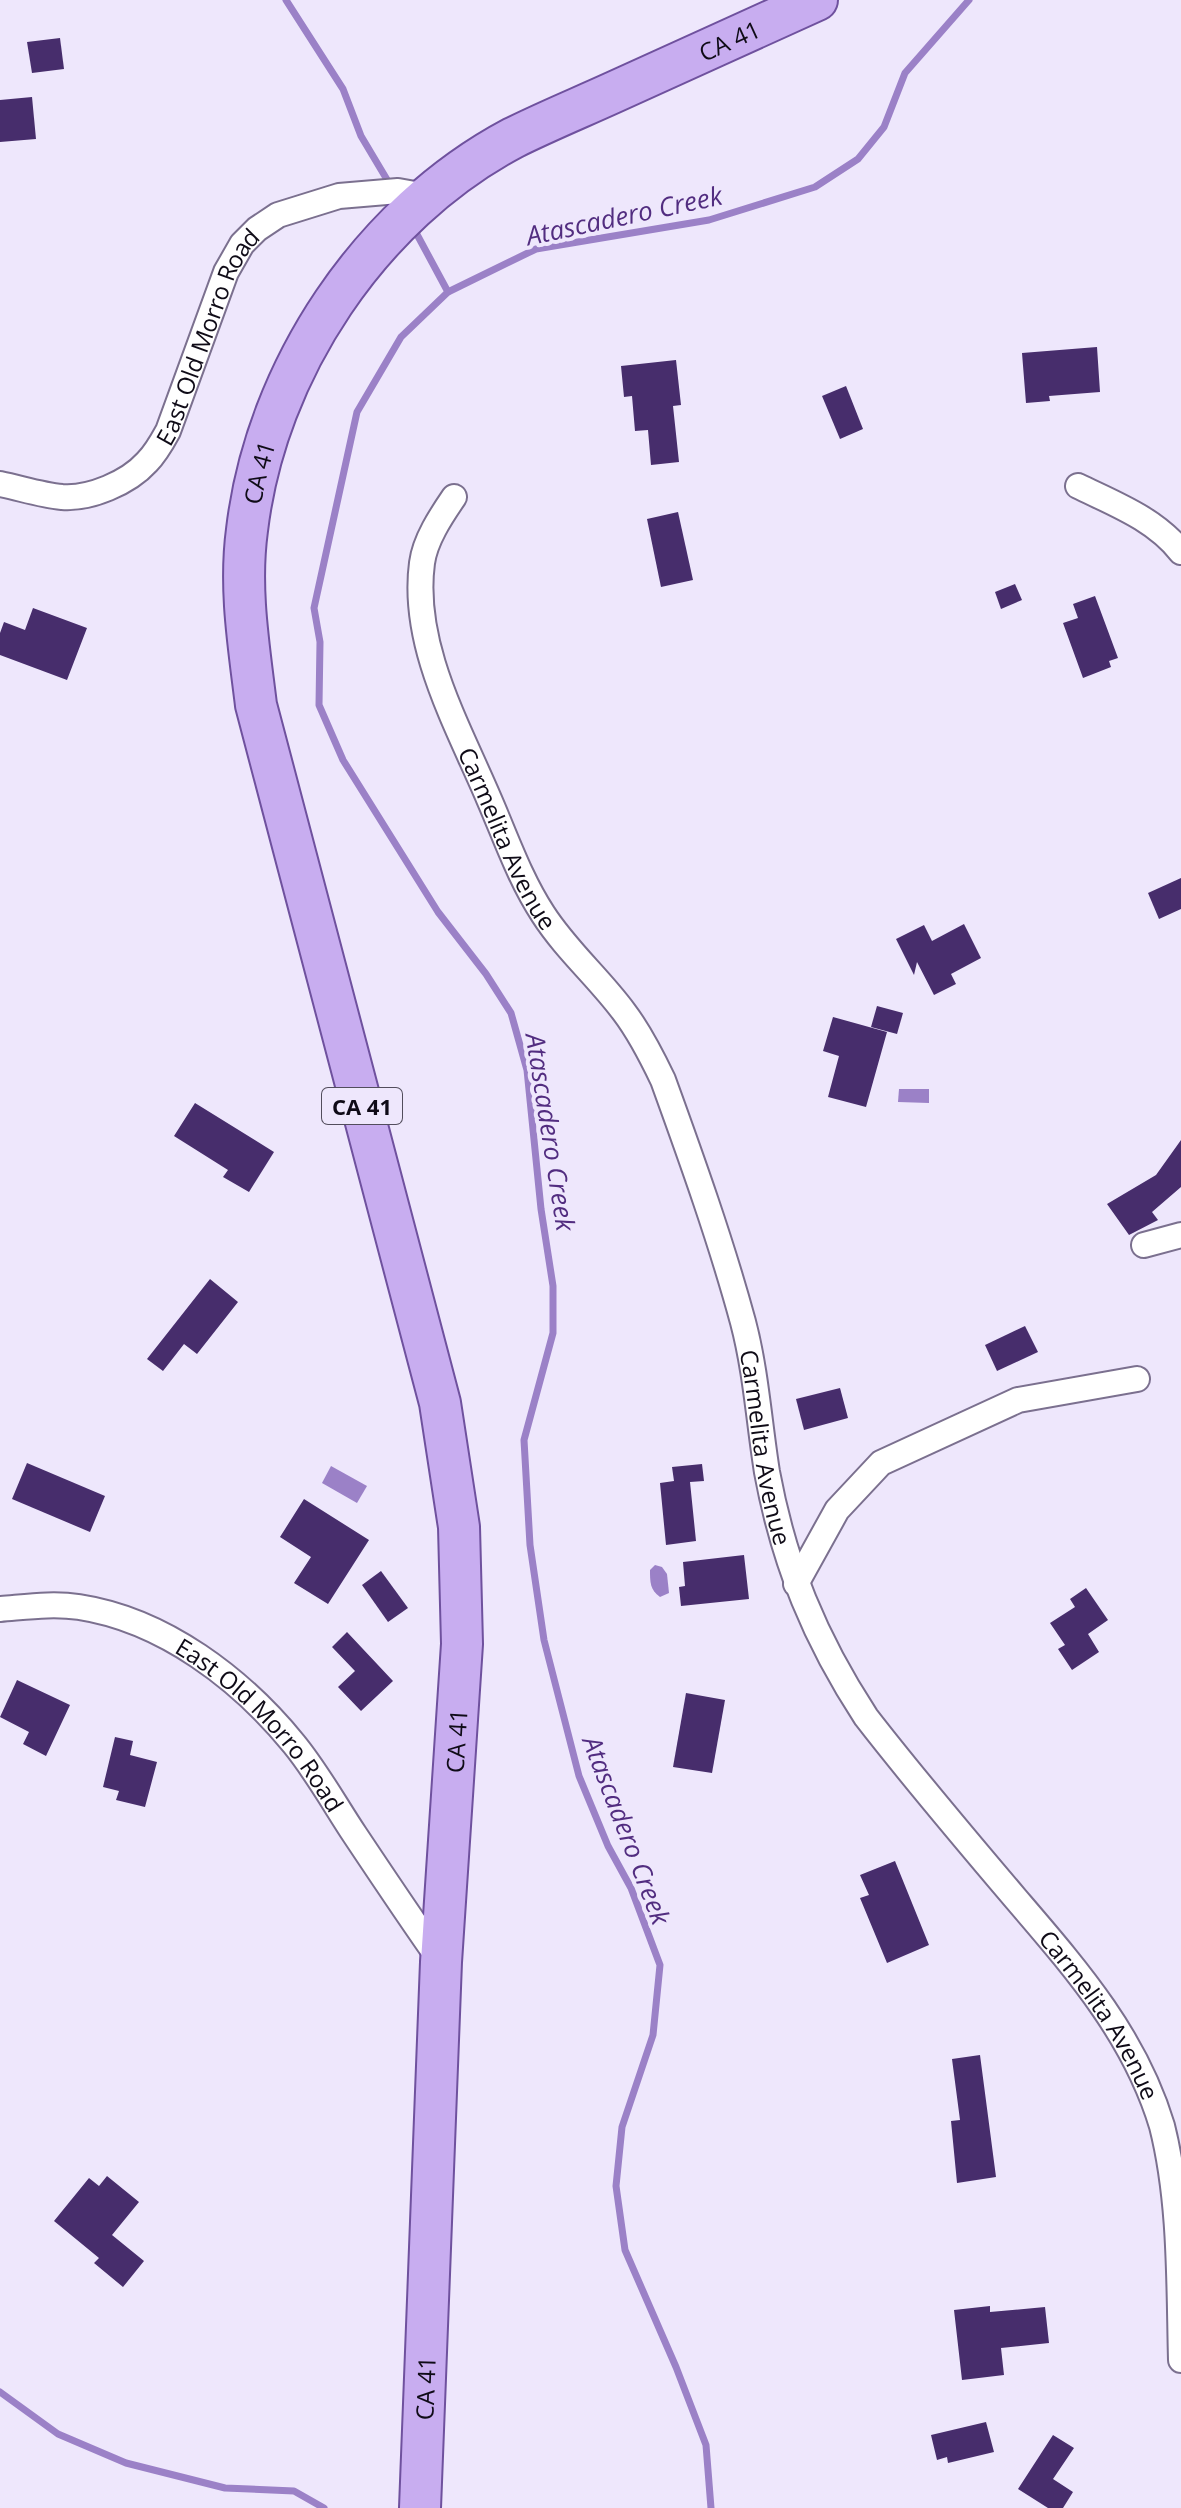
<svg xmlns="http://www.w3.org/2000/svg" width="1181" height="2508" viewBox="0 0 1181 2508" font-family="'Open Sans',sans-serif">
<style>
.water{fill:#9b81c7}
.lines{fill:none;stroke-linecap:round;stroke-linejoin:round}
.stream{stroke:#9b81c7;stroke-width:7}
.building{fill:#472d6c}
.street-casing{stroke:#7b708f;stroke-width:28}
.primary-casing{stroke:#6f519e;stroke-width:44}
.street{stroke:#fff;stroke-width:24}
.primary{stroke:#c8adf0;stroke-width:40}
.labels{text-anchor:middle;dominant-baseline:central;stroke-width:8;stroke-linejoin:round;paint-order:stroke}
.shield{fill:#eee7fc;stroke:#524d5c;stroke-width:2}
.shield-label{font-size:22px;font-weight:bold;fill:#0f0b17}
.street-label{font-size:24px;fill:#0f0b17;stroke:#eee7fc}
.water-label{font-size:26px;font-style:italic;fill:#522d80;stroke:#eee7fc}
</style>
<rect width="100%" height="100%" fill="#eee7fc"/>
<g class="water">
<polygon points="899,1089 929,1089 929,1103 898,1102"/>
<polygon points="331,1466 367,1486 357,1503 322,1483"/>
<path d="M655 1565 662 1567 667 1574 669 1593 660 1597C650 1590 650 1582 650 1570Z"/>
</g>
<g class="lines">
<g class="stream">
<polyline points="286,0 343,89 361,136 392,188"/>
<polyline points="413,227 448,292"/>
<polyline points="0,2392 58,2434 126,2463 225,2488 294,2491 324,2508"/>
<polyline points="711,2508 706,2445 676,2367 625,2250 616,2186 622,2127 653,2035 660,1965 631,1888 608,1846 579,1776 544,1640 530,1545 524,1440 553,1333 553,1286 541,1209 527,1070 511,1013 486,974 438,912 343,760 319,705 320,642 314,608 357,412 401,337 448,292 536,249 709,220 815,187 858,159 884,127 905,73 969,0"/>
</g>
</g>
<g class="building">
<polygon points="60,38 64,69 32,73 27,42"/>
<polygon points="32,97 36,139 0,142 0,100"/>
<polygon points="1097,347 1100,392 1049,396 1050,401 1026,403 1022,353"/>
<polygon points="676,360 681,405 673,406 679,462 651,465 648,430 635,431 632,396 624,397 621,366"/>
<polygon points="846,386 863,429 840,439 822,396"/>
<polygon points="678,512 693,580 661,587 647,519"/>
<polygon points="1015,584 1022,600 1001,609 995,592"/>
<polygon points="1095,596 1118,658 1109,661 1111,667 1083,678 1063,623 1078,618 1073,604"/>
<polygon points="33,608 87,628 67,680 0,655 0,633 4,622 25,630"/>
<polygon points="1181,878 1181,909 1159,919 1148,893"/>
<polygon points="964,924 981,958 951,974 956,984 934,995 917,962 914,975 896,939 924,925 932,941"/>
<polygon points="877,1006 903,1013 897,1034 871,1027"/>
<polygon points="833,1017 887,1032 866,1107 828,1097 839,1056 823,1051"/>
<polygon points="195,1103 274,1152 249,1192 223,1177 228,1170 174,1136"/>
<polygon points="1181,1140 1181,1187 1152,1212 1158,1220 1129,1235 1107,1204 1156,1175"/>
<polygon points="210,1279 238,1302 197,1354 184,1344 163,1371 147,1359"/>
<polygon points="1025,1326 1038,1352 997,1371 985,1345"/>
<polygon points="840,1388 848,1418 804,1430 796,1399"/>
<polygon points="27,1463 105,1496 90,1532 12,1499"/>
<polygon points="702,1464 704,1481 690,1482 696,1541 666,1545 660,1483 674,1481 672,1467"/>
<polygon points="304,1499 369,1540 328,1604 294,1583 311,1557 280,1537"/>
<polygon points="744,1555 749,1599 681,1606 679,1587 685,1586 683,1562"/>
<polygon points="381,1571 408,1608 388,1622 362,1585"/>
<polygon points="1086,1588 1108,1620 1088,1634 1099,1652 1072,1670 1058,1649 1065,1645 1050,1623 1075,1607 1070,1599"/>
<polygon points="347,1632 393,1681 361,1711 338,1687 355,1671 332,1647"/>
<polygon points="17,1680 70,1705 46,1756 23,1744 29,1732 0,1717"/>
<polygon points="686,1693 725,1700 712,1773 673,1767"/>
<polygon points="115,1737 133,1741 130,1755 157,1762 145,1807 116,1800 119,1791 103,1787"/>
<polygon points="895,1861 929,1945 887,1963 860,1898 869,1895 860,1875"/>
<polygon points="980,2055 996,2177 957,2183 951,2121 960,2120 952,2059"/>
<polygon points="107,2176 139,2202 112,2235 144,2261 123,2287 94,2263 99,2258 54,2221 89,2178 99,2186"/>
<polygon points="990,2306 990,2312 1045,2307 1049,2343 1001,2348 1004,2375 962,2380 954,2310"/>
<polygon points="986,2422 994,2452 948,2463 947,2457 937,2460 931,2435"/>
<polygon points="1053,2435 1074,2448 1053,2479 1073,2492 1063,2508 1048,2508 1018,2489"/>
</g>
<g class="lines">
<g class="street-casing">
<g id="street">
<path id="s1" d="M0 484C20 488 41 495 62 497 90 499 128 483 147 462 156 453 162 442 168 431L226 272 242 244 257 229 278 215 339 196 398 191 426 196"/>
<path d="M1078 486C1115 504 1155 519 1181 552"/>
<path id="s2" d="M454 497C441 516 425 540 422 563 411 645 458 726 489 799 506 838 520 879 543 914 566 950 599 978 624 1012 640 1033 652 1057 663 1080 692 1160 721 1241 743 1322 756 1371 759 1422 767 1472 784 1564 815 1639 866 1717 914 1779 965 1839 1016 1899 1076 1969 1135 2036 1162 2126 1181 2201 1179 2283 1181 2360"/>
<polyline points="1144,1245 1181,1235"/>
<polyline points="796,1584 837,1510 881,1463 1018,1400 1137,1379"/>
<path id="s3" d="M0 1609C26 1607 52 1603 79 1607 164 1620 241 1679 294 1744 317 1772 335 1805 355 1835 383 1877 411 1919 440 1960"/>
</g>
</g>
<g class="primary-casing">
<g id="primary">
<path id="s4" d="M420 2508 441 1962 462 1644 459 1527 440 1403 256 705C249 647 239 589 247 530 266 370 370 214 513 138 545 122 579 108 612 93 680 62 749 31 817 0"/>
</g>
</g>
<use href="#street" class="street"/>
<use href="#primary" class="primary"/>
</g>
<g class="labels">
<rect class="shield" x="322" y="1088" width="80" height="36" rx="6"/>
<g class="shield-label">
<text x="362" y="1106">CA 41</text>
</g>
<g class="street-label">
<text stroke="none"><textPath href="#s4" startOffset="2734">CA 41</textPath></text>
<text stroke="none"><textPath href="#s1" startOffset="298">East Old Morro Road</textPath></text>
<text stroke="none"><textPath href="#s4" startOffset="2064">CA 41</textPath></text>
<text stroke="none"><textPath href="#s2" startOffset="366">Carmelita Avenue</textPath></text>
<text stroke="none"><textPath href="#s2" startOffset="1038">Carmelita Avenue</textPath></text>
<text stroke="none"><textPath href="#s3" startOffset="302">East Old Morro Road</textPath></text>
<text stroke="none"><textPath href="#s4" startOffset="768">CA 41</textPath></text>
<text stroke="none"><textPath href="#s2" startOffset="1708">Carmelita Avenue</textPath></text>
<text stroke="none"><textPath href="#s4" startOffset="120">CA 41</textPath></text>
</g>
<g class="water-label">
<text transform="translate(624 215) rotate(-12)">Atascadero Creek</text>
<text transform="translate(551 1132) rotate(81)">Atascadero Creek</text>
<text transform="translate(627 1830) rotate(69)">Atascadero Creek</text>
</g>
</g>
</svg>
